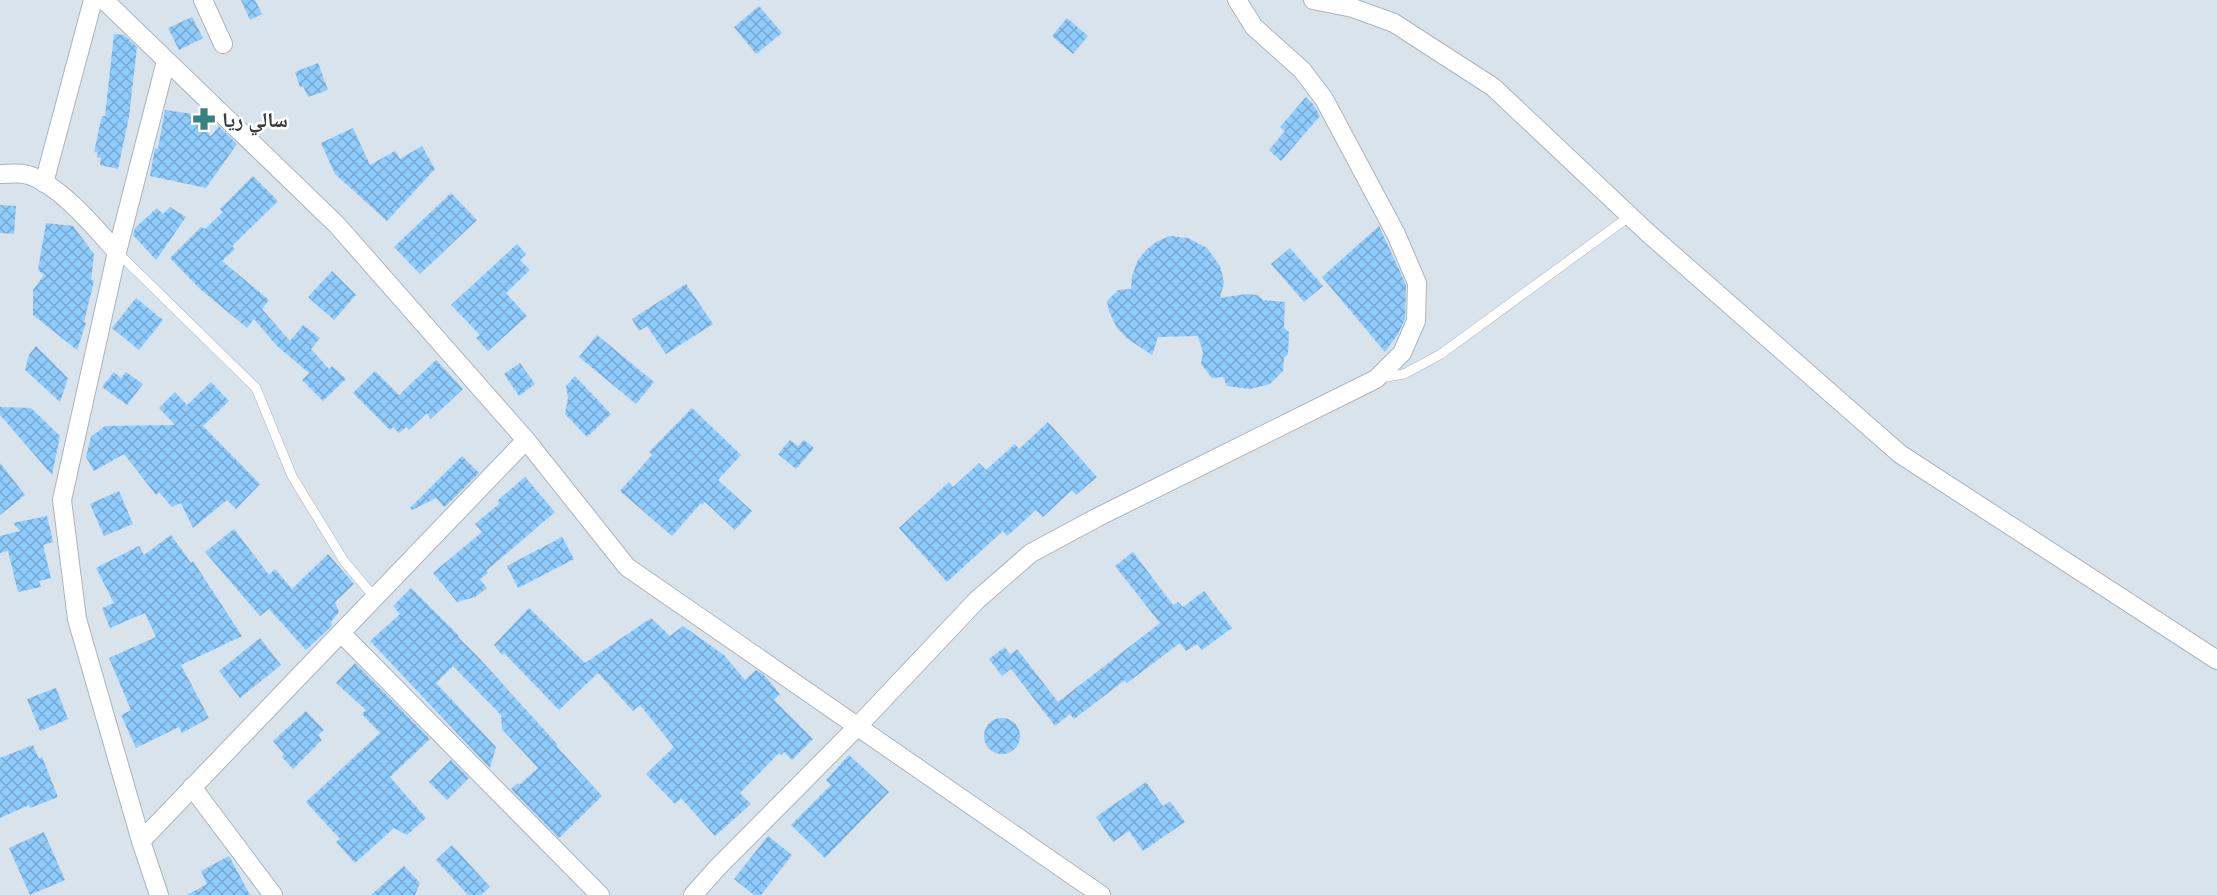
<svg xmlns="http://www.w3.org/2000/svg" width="2217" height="895" viewBox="0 0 2217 895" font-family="Inter,'Noto Naskh Arabic',sans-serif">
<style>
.building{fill:url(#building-cross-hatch)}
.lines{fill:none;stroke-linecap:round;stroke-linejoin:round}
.lane-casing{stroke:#abb5bd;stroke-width:10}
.street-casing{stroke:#abb5bd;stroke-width:20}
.lane{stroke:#fff;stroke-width:9}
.street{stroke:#fff;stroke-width:18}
.labels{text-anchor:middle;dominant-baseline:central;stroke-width:5;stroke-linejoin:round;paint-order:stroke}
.poi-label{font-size:21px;font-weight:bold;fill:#393d41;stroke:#fff;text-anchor:start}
</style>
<defs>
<pattern id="building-cross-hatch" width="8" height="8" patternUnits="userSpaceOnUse" patternTransform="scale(1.5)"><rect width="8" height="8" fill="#8fccfe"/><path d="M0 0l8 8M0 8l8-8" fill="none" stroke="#76a7cf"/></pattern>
</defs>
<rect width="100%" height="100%" fill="#d9e3eb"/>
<g class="building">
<polygon points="241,0 255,0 262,14 250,20"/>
<polygon points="759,6 782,33 756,54 734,27"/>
<polygon points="192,17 203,38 179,50 168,28"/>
<polygon points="1067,18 1088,36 1073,54 1052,36"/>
<polygon points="114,34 124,35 137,47 129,117 118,169 100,165 101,158 97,157 98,153 94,152 102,116 105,116"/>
<polygon points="318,63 328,90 308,97 303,86 300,87 295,72"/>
<polygon points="1306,97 1313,104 1320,116 1281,161 1269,150 1285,131 1280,127"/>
<polygon points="165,110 193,114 211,136 219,126 237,144 206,188 150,176 155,148 158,149"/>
<polygon points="353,128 370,165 395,151 400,159 422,146 435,169 387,221 335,174 321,143"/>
<polygon points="253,176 278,201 232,246 235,249 222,261 269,300 262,309 290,341 303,325 320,338 311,349 329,369 332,366 346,379 323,401 302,380 309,373 277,346 254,319 247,328 199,288 170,258 201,227 205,229 223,212 220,209"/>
<polygon points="451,193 477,220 420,274 394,247"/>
<polygon points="0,205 16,206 14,234 0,233"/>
<polygon points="170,207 186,217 156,260 133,235 135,228 157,208 163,214"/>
<polygon points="46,223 73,226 94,254 91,280 94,281 84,322 86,323 77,350 33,315 33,290 44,275 38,270"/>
<polygon points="1379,226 1406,285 1405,319 1398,334 1385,352 1322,277"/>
<polygon points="1170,236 1188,238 1207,248 1220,266 1224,282 1220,298 1246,294 1258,295 1263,300 1285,302 1284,328 1289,332 1288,354 1284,358 1283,371 1270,384 1250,389 1227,386 1223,377 1212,378 1201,364 1203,352 1198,336 1158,337 1152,355 1128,339 1117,328 1109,311 1107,301 1118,290 1131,289 1132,276 1138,260 1146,250 1156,242"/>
<polygon points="517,244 526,254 520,260 530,270 506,293 527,316 488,351 476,338 480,335 451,305"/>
<polygon points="1290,248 1323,286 1304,302 1271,264"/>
<polygon points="332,271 356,295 334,320 308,297"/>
<polygon points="686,284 713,324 666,354 647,326 639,331 632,319"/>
<polygon points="136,298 163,320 139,350 112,328"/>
<polygon points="597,335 654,382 636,404 579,357"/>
<polygon points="36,346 68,378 60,402 25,370 29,355"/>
<polygon points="436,360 463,389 431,419 427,413 409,430 406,427 399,433 393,427 390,430 353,393 375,371 399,395"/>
<polygon points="520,363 535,384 519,396 504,374"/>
<polygon points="114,372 121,378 126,372 143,384 127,405 102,387"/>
<polygon points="575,376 611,414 587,437 565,414 568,398 566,386"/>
<polygon points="211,382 229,401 203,426 260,484 236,509 227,500 193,528 181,503 172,507 159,492 156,495 124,454 94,471 86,457 91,437 105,426 175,425 159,408 175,392 187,405"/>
<polygon points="0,407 31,408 60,436 52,475 0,415"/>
<polygon points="692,408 741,455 718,480 752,511 735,530 705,502 702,505 701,503 672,536 620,491 652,455 649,452"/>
<polygon points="1048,422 1097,477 1076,495 1072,490 1043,517 1036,510 1007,536 1003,531 947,582 899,528 949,482 953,487 979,463 986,470 1015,444 1019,449"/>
<polygon points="790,440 798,446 804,440 814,448 796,469 778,454"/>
<polygon points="462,456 479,473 448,504 444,507 436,498 412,510 410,508"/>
<polygon points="0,463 25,495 0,515"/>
<polygon points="525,477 555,512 486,571 488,573 480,579 487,588 475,597 457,602 433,573 482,532 475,524 499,504 498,500"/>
<polygon points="119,491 133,524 104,536 90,504"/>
<polygon points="47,516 53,542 43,545 51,578 39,581 41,587 18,592 8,551 0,553 0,536 20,531 13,523"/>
<polygon points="234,529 269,575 275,569 292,589 328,554 354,584 335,602 339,612 331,622 332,626 306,650 269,609 260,616 205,552"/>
<polygon points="171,535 191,563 193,561 242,636 181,665 209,718 182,733 179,727 136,748 121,715 131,710 109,658 156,637 145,613 110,628 102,608 114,603 96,568 139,546 144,555"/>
<polygon points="562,537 574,559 518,588 507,566"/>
<polygon points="1133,552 1173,605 1178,602 1183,607 1204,591 1232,628 1202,650 1197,644 1186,651 1180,643 1127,683 1125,680 1074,719 1070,714 1055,726 1011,669 1002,676 989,659 1005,647 1010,655 1017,649 1058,702 1160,623 1115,566"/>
<polygon points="411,588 459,636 458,637 480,659 557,744 557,747 602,796 559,838 511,789 518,783 519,785 538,768 502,729 501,715 453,666 436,683 496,747 490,768 370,641 400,614 393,606"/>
<polygon points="529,608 585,663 651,618 670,636 683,626 724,655 745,680 756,670 763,674 780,694 774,700 813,739 792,760 784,752 781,755 779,753 740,793 751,804 715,836 681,798 675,804 646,774 674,747 640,705 633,711 598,673 559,710 504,653 502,655 494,645"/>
<polygon points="260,638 281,665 240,698 219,671"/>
<polygon points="355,663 430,739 390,777 426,818 407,835 394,828 355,863 336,842 340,839 306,802 380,733 362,714 366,710 336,683"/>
<polygon points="56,688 68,719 40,731 27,699"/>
<polygon points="306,711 324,730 318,735 322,740 293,769 282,757 284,754 273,741"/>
<circle cx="1002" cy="736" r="18"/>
<polygon points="33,745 39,759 42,757 58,797 30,808 29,805 0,818 0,758"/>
<polygon points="849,755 889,792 825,858 791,825 831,785 826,780"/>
<polygon points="451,760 469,778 447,800 429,782"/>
<polygon points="1146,782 1163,806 1170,801 1185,822 1143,851 1129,831 1113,842 1096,817"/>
<polygon points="44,832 65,880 30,895 9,848"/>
<polygon points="768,836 792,855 761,895 754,895 734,879"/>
<polygon points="452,845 490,887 481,895 468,895 436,860"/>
<polygon points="229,856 250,895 187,895 207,884 201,871"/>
<polygon points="404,866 420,883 415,895 371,895"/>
</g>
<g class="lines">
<g class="lane-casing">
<g id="lane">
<polyline points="117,252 256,388 292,476 344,561 375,598"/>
<polyline points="1380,378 1404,374 1441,354 1630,216"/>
</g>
</g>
<g class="street-casing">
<g id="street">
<polyline points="104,0 337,225 526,440 627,567 1101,895"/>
<polyline points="203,0 223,44"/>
<polyline points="1313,0 1353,8 1394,23 1493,87 1648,233 1900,454 2217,660"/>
<path d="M0 174C9 174 20 172 28 175 60 185 95 228 117 252"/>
<polyline points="44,183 93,0"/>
<polyline points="341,633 600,895"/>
<polyline points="192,787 273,895"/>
<polyline points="141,841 526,440"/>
<polyline points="159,895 141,841 77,619 62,500 117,252 166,61"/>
<polyline points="693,895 718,867 857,727 977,600 1031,553 1098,517 1376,379 1402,353 1416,321 1417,283 1396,234 1324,99 1302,70 1254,27 1237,0"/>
</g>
</g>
<use href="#lane" class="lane"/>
<use href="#street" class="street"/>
</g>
<defs>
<g id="pharmacy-bare" transform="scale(1.8)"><path d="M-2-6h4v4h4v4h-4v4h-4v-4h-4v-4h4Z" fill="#388181" stroke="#fff" stroke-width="2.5" paint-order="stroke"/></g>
</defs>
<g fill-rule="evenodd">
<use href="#pharmacy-bare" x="204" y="119"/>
</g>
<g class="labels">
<g class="poi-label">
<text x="222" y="119">سالي ريا</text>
</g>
</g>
</svg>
